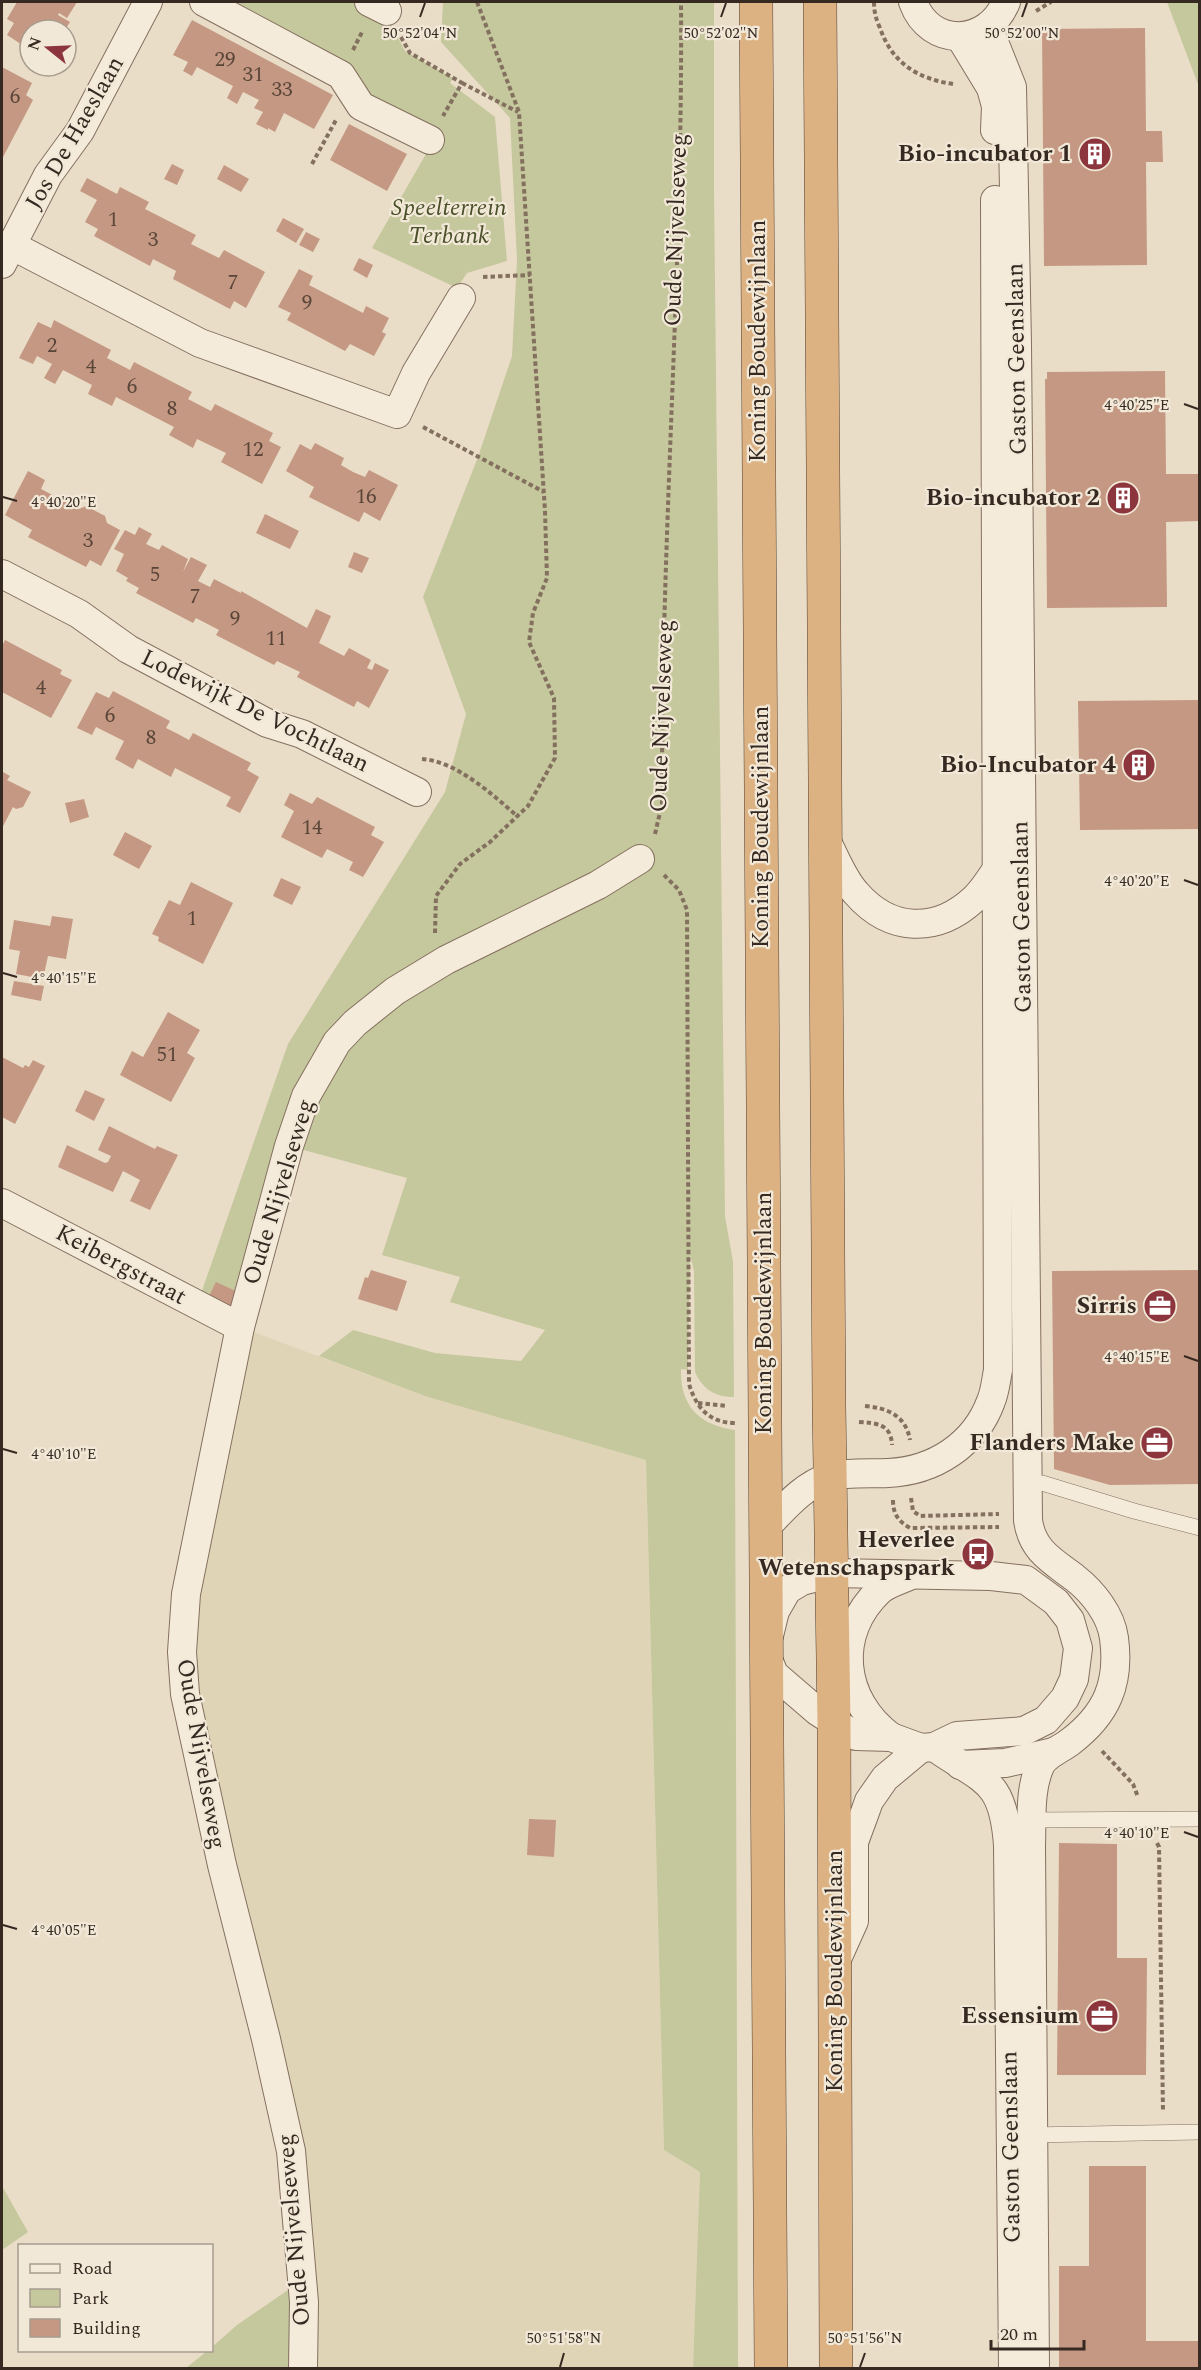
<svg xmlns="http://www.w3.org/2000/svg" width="1201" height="2370" viewBox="0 0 1201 2370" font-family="Spectral,serif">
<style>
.farmland{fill:#dfd5b6}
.green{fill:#c5c79d}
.building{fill:#c49882}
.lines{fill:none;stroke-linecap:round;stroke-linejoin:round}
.service-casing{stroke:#84705f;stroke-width:16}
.minor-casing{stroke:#84705f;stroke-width:30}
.trunk-casing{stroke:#533f32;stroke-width:34}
.path{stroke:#84705f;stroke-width:4;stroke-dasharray:4.5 3;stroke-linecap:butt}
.service{stroke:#f5ebdb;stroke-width:15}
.minor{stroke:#f5ebdb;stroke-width:28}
.trunk{stroke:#dcb283;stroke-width:33}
.ticks{fill:none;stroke:#362921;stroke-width:2}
.labels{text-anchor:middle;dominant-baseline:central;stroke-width:4.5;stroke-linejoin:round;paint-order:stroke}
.number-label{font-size:21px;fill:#5a4539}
.street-label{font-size:24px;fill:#362921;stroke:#f2e8d7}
.poi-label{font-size:24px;font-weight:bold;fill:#362921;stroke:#f2e8d7;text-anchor:end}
.park-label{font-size:24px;font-style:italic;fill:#4a502a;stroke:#f2e8d7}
.ticks-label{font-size:15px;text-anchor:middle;fill:#362921;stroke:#f2e8d7;stroke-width:4.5;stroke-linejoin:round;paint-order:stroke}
</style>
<rect width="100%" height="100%" fill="#eaddc8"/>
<polygon class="farmland" points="240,1327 428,1397 646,1460 664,2150 700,2172 693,2368 303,2368 291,2151 185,1694"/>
<g class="green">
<polygon points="215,2 363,2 385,13 405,51 453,78 450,83 495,117 507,261 467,273 457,288 372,248 434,140"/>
<path d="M443 2H714V190L725 1216 733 1262 734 1397C716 1397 703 1390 695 1372L694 1271 690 1254 688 1370 681 1369C680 1406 699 1425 735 1430L738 2368H693L700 2172 664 2150 646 1460 428 1397 319 1356 353 1330 435 1353 521 1361 545 1330 450 1302 460 1277 382 1255 407 1178 289 1146 240 1327 197 1305 288 1044 445 792 466 714 423 597 478 457 512 356 517 260 510 118 441 42Z"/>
<polygon points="1167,2 1199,2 1199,87"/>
<polygon points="2,2186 28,2232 2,2250"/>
<polygon points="294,2286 288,2368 186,2368 207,2351 212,2350 212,2347 237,2325"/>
</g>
<g class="building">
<polygon points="17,2 77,2 67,18 59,13 58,15 70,22 65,30 30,30 30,50 7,35 14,23 7,19"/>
<polygon points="192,20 333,95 314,129 284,113 275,132 268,128 268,130 256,124 263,112 254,108 259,100 243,92 237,104 227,98 233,86 197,67 192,76 183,71 188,62 173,55"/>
<polygon points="1145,28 1146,131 1162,131 1163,162 1146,162 1147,265 1044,266 1042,29"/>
<polygon points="2,67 32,83 26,95 33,100 2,159"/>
<polygon points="349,124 407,154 387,191 330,160"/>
<polygon points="172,164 184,170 177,185 164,179"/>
<polygon points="224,165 249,179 241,192 217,179"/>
<polygon points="87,178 117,194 120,187 149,202 145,209 196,235 191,244 219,258 224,250 265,272 246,308 234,301 230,309 173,279 176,271 153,259 150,266 94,236 98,229 85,222 97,200 80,191"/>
<polygon points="283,218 304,229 296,243 276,231"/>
<polygon points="306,232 320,239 313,252 299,245"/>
<polygon points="359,258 373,265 367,278 353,270"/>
<polygon points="299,269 313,276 309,285 363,313 366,306 389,318 382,332 386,334 374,356 350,344 345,351 287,320 291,313 278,307"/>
<polygon points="54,320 111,350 107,358 130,370 134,362 192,392 188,399 211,411 215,404 273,433 269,441 281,447 262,484 221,462 226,453 197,439 193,448 169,435 174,427 116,397 112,406 88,394 92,385 63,370 55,384 44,378 52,364 37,356 33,364 19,358 38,322 51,328"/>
<polygon points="1165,371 1166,474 1200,474 1200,521 1166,522 1167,607 1047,608 1045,379 1047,379 1047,372"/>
<polygon points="315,443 344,458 341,465 353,472 365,477 369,470 398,485 380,521 364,512 359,522 309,497 314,487 286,471 300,444 311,450"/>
<polygon points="28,471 45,480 41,489 79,509 86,506 105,516 107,523 120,530 101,566 90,560 86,567 28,537 32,530 5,515"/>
<polygon points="265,514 299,531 290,549 256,533"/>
<polygon points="139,527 152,534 146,544 159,550 162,545 188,559 183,572 191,557 207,565 198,581 210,587 214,579 241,593 241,591 307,628 316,609 331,616 319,643 344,656 349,648 371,660 367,668 372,670 375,663 389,670 369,708 357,701 354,707 297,677 300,672 277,661 274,665 216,635 219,630 196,618 193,623 136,593 139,588 126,581 128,578 116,571 124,554 114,549 125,530 135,535"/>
<polygon points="354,552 369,558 362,573 348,567"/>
<polygon points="5,640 62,670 60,674 72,680 51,718 2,692 2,646"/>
<polygon points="113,691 170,721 166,728 178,734 189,740 193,733 251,763 247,770 259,777 240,813 226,806 231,797 175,768 171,777 138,759 133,769 115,759 124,741 96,727 92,735 77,728 96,692 109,698"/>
<polygon points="1200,700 1200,829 1080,830 1078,701"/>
<polygon points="3,772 10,776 7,780 31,792 23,807 16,809 13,807 2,828 2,773"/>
<polygon points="290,793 312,804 317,797 375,827 371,835 384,842 363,877 349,870 353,862 327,849 322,858 281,837 294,811 284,805"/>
<polygon points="84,799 89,817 70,823 65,803"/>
<polygon points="125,832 152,846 139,869 113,855"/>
<polygon points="281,878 301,887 292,905 273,896"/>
<polygon points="191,882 233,903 203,964 158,941 159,937 152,934 169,900 180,905"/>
<polygon points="52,916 73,919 66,959 48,956 43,979 16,974 20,951 9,949 14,920 50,926"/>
<polygon points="14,981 44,986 41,1001 11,995"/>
<polygon points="168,1012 200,1030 187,1053 195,1058 171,1102 120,1075 132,1051 143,1057"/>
<polygon points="2,1057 23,1068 25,1065 29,1067 33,1060 45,1066 15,1124 2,1117"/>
<polygon points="85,1090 105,1099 94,1121 75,1111"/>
<polygon points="109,1126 155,1149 157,1146 178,1155 150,1210 130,1201 140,1180 123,1171 113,1192 58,1167 67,1145 105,1163 108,1162 111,1156 98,1150"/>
<polygon points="371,1270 407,1281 397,1311 358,1299 365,1277 368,1278"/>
<polygon points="1200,1270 1200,1484 1110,1485 1054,1469 1052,1271"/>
<polygon points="216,1282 240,1293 230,1314 206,1302"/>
<polygon points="529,1819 556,1820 554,1857 527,1855"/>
<polygon points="1059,1843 1117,1844 1117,1958 1147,1958 1146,2075 1057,2075"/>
<polygon points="1089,2166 1146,2166 1146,2341 1200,2341 1200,2368 1059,2368 1059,2266 1089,2266"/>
</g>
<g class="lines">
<g class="service-casing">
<g id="service">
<polyline points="1042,1483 1134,1511 1200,1528"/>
<polyline points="1032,1820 1200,1819"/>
<polyline points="1029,2135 1200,2132"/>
</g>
</g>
<g class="minor-casing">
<g id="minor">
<polyline points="204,2 341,75 361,106 430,140"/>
<polyline points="369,2 387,11"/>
<path d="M913 2C930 49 988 46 1006 2"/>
<path d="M988 27 1012 87 1017 344 1028 1520C1032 1551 1053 1561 1075 1578 1093 1592 1111 1615 1114 1638 1120 1683 1107 1714 1070 1742 1061 1749 1047 1754 1041 1764 1029 1788 1032 1820 1031 1846L1035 2368"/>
<polyline points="960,37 991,88 996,106 995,130"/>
<polyline points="11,245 200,343 397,414 416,373 461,298"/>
<polyline points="2,264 48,175 80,131 148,2"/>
<polyline points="2,574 79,614 128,649 267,723 302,734 417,792"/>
<path d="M826 840C835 857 843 879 856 893 890 932 936 934 974 899 983 891 990 879 997 869"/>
<polyline points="2,1203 240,1327"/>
<path d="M765 1528C784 1509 802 1486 829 1477 842 1472 873 1474 888 1473 934 1471 975 1445 991 1401 995 1392 996 1380 998 1370L995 200"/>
<polygon points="833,1573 991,1576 1026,1580 1056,1602 1070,1620 1078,1648 1074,1679 1065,1698 1046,1720 1024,1731 957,1736 934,1747 921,1748 891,1737 856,1736 817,1711 774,1674 765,1652 775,1611 787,1590 802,1581"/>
<path d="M891 1737C841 1700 833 1634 880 1590 887 1584 900 1580 909 1576"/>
<path d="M934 1747C984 1782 1003 1778 1008 1845L1013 2368"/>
<polyline points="960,1765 1005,1763 1054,1752"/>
<polyline points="836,1961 854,1921 854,1842 864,1815 869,1801 885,1778 921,1748"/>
<polyline points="303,2368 304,2302 291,2151 266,2039 222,1865 185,1694 182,1652 186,1594 240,1327 289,1146 306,1096 337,1042 355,1023 395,991 446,960 598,885 640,859"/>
</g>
</g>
<g class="trunk-casing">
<g id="trunk">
<polyline points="756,2 771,2368"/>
<polyline points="820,2 829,1406 834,1723 836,2368"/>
</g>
</g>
<g class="path">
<path d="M874 2C874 12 876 19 880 28 892 63 918 79 953 84"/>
<polyline points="1036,11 1051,2"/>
<polyline points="401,37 410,53 462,83 443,116"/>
<polyline points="353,50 362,32"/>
<polyline points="462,83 518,112"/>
<polyline points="312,164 336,120"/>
<polyline points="483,277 530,275"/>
<polyline points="423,427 544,492"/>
<path d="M422 759C456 761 492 794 517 816"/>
<path d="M655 834 662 804C661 536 683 269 681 2"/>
<path d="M664 875 679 890 687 910 689 1384C696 1407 709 1423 735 1423"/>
<polyline points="435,933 436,896 460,864 490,842 528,806 555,758 554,698 529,642 533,613 547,578 545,511 519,112 477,2"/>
<polyline points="698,1403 727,1406"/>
<path d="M865 1406C888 1408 906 1416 910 1440"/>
<path d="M859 1422C877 1423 891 1424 892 1445"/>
<polyline points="911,1498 913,1511 920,1516 999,1514"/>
<path d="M893 1500C893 1514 898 1521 910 1528L999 1527"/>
<polyline points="1102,1751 1133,1784 1138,1797"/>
<polyline points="1157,1843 1159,1847 1163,2111"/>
</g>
<use href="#service" class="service"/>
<use href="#minor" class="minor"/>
<use href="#trunk" class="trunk"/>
</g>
<path class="ticks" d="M420 17 425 3M721 17 726 3M1022 17 1027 3M1184 404 1198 409M3 497 17 501M1184 880 1198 885M3 973 17 977M1184 1356 1198 1361M3 1449 17 1453M1184 1832 1198 1837M3 1925 17 1929M560 2367 564 2353M860 2367 865 2353"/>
<defs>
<g id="building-disc" transform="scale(1.725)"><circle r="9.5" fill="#8d353d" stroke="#f2e8d7"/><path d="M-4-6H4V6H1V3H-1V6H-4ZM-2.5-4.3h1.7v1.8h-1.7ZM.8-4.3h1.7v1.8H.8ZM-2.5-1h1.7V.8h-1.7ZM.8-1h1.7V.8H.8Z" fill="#fff"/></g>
<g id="office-disc" transform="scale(1.725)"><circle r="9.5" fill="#8d353d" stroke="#f2e8d7"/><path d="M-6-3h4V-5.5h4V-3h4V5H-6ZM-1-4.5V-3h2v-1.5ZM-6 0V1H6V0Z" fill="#fff"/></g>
<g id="bus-disc" transform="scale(1.725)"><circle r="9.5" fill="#8d353d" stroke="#f2e8d7"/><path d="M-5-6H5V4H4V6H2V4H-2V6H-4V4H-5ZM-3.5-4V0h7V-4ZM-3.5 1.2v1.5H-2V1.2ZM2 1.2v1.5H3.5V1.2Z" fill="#fff"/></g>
</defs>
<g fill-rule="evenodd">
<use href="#building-disc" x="1095" y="154"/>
<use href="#building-disc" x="1123" y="498"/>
<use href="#building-disc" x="1139" y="765"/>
<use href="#office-disc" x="1160" y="1306"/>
<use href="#office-disc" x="1157" y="1443"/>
<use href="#bus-disc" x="978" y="1554"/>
<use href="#office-disc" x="1102" y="2016"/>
</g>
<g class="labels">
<g class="number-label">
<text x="225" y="60">29</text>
<text x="253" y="75">31</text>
<text x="282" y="90">33</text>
<text x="15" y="97">6</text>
<text x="113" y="220">1</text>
<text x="153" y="240">3</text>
<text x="233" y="283">7</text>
<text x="307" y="303">9</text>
<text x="52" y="346">2</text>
<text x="91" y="367">4</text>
<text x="132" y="387">6</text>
<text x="172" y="409">8</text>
<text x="253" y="450">12</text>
<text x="366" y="497">16</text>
<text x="88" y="541">3</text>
<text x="155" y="575">5</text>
<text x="195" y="597">7</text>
<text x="235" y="619">9</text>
<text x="276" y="639">11</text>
<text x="41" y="688">4</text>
<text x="110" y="716">6</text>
<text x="151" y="738">8</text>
<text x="312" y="828">14</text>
<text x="192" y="919">1</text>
<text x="167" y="1055">51</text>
</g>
<g class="street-label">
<text transform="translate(75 133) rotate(-60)">Jos De Haeslaan</text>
<text transform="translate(676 230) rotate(-88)">Oude Nijvelseweg</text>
<text transform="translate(758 341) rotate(-90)">Koning Boudewijnlaan</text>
<text transform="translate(1017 359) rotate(-91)">Gaston Geenslaan</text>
<text transform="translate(255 711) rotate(26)">Lodewijk De Vochtlaan</text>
<text transform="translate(662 716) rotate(-88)">Oude Nijvelseweg</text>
<text transform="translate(761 827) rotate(-90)">Koning Boudewijnlaan</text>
<text transform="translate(1022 917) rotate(-91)">Gaston Geenslaan</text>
<text transform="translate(279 1192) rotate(-73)">Oude Nijvelseweg</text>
<text transform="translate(121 1265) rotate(28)">Keibergstraat</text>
<text transform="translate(764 1313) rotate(-90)">Koning Boudewijnlaan</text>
<text transform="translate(201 1754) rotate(80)">Oude Nijvelseweg</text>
<text transform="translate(835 1971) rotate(-90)">Koning Boudewijnlaan</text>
<text transform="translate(1011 2147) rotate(-91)">Gaston Geenslaan</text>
<text transform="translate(294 2230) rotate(-95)">Oude Nijvelseweg</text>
</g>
<g class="poi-label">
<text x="1072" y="154">Bio-incubator 1</text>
<text x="1100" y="498">Bio-incubator 2</text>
<text x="1116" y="765">Bio-Incubator 4</text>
<text x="1137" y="1306">Sirris</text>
<text x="1134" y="1443">Flanders Make</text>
<text x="955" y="1540">Heverlee<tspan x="955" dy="28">Wetenschapspark</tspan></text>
<text x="1079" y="2016">Essensium</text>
</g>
<g class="park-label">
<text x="449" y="208">Speelterrein<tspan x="449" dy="28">Terbank</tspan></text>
</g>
</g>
<g class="ticks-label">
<text x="420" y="38">50°52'04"N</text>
<text x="721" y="38">50°52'02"N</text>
<text x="1022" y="38">50°52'00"N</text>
<text x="1137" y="410">4°40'25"E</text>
<text x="64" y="507">4°40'20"E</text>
<text x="1137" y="886">4°40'20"E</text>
<text x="64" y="983">4°40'15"E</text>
<text x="1137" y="1362">4°40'15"E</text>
<text x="64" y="1459">4°40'10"E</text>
<text x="1137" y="1838">4°40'10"E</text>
<text x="64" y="1935">4°40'05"E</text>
<text x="564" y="2343">50°51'58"N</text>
<text x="865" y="2343">50°51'56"N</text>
</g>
<rect width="1201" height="2370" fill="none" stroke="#362921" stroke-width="6"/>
<rect x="18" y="2244" width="195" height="108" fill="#f2e8d7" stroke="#a79c8e" stroke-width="1.5"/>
<rect x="30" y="2264" width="30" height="9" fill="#f5ebdb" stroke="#a79c8e" stroke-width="1.5"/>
<text x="72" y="2274" font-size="18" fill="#362921">Road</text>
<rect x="30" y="2289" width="30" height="18" fill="#c5c79d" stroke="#a79c8e" stroke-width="1.5"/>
<text x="72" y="2304" font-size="18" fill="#362921">Park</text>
<rect x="30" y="2319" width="30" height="18" fill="#c49882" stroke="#a79c8e" stroke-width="1.5"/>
<text x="72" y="2334" font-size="18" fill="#362921">Building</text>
<g transform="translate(48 48) rotate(288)"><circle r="28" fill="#f2e8d7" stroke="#a79c8e" stroke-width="1.5"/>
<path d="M0-4.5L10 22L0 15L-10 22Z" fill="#8d353d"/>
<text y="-9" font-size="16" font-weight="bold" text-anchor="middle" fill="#362921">N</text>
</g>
<path d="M991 2340v9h93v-9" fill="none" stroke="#362921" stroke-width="3"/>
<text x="1000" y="2340" font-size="18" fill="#362921" stroke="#f2e8d7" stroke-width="4.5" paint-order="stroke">20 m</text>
</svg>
